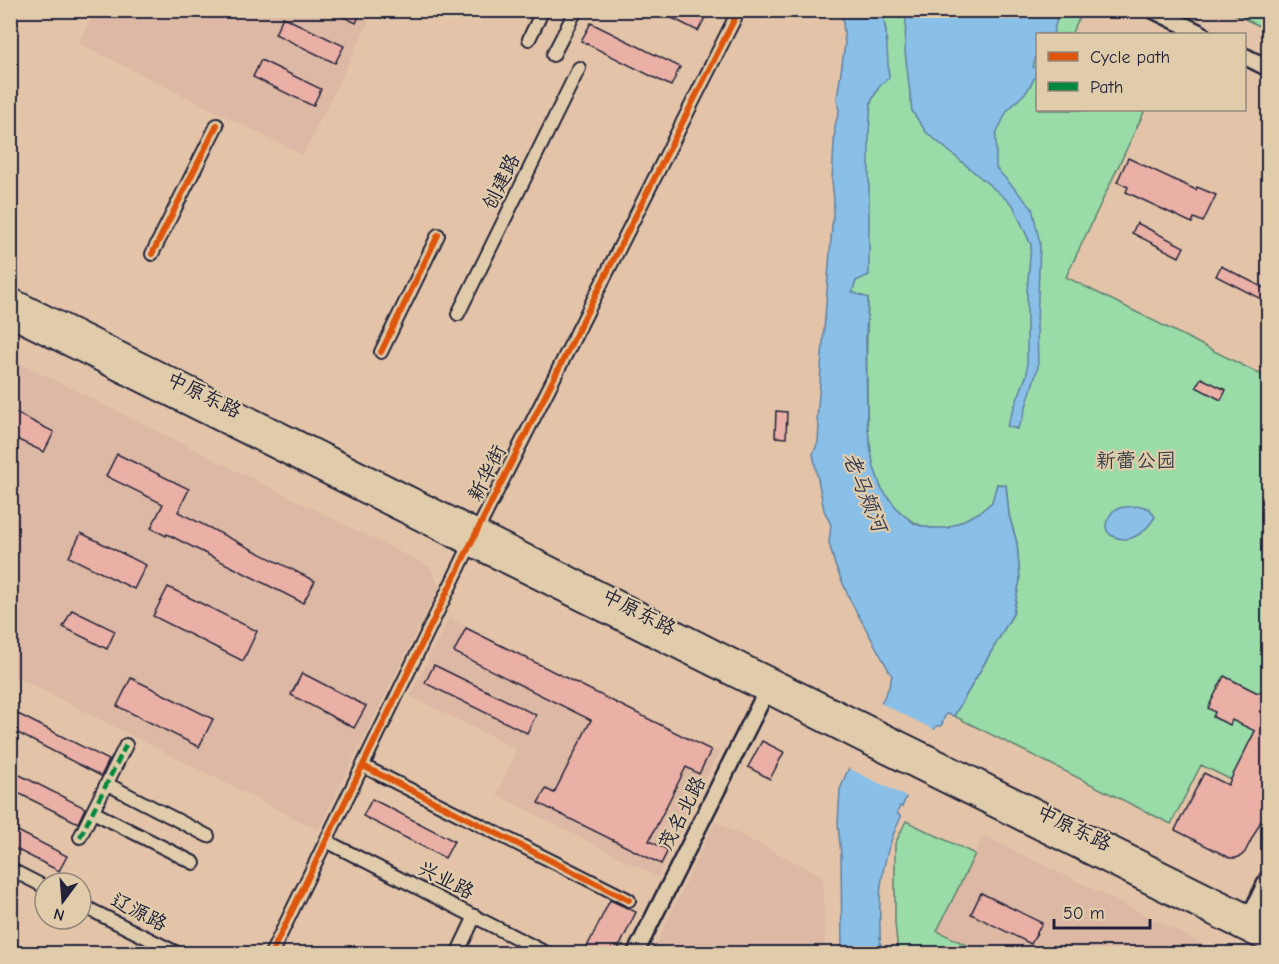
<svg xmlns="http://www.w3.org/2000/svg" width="1279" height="964" viewBox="0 0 1279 964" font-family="'Comic Neue','LXGW WenKai TC',sans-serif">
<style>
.built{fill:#ddb8a4}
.green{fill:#99dca7;stroke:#5e7f71;stroke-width:1.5}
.water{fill:#8abfe7;stroke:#6080a2;stroke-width:1.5}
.pier{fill:#e3c4a9}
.building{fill:#eab0a6;stroke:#22223b;stroke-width:1.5}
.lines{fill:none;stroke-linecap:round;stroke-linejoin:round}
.minor-casing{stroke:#22223b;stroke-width:16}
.tertiary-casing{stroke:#22223b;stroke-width:20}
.primary-casing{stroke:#22223b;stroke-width:24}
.minor{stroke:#e0ccaa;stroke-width:12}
.tertiary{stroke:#e0ccaa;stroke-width:15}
.primary{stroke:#e0ccaa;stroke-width:20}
.quiet{stroke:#00873e;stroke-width:4.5;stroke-dasharray:9 4.5;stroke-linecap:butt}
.cycleway-casing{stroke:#e0ccaa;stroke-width:10}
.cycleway{stroke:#de560e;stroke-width:6}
.labels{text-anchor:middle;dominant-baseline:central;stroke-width:4.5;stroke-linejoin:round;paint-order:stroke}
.street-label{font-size:20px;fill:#22223b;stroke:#e0ccaa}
.park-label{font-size:20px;fill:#343e4b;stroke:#e0ccaa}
.water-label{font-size:21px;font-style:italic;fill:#323a55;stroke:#e0ccaa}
</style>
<rect width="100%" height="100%" fill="#e3c4a9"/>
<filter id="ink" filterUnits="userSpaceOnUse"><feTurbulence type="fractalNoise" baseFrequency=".0167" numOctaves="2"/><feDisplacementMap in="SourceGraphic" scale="12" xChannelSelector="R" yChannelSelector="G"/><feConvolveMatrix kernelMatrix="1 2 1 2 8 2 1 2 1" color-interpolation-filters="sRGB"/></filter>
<g filter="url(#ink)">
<g class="built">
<polygon points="95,11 374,11 303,155 78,43"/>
<polygon points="10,358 430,567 439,586 318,830 11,674"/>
<polygon points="449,618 719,752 658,877 497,795 517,749 410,696"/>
<polygon points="715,822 823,876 825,953 652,953"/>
<polygon points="984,836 1091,888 1221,953 983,953 937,931"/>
</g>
<g class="green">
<path d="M1072 10 1081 15 1071 34H1038V110H1145L1066 277 1268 378V753L1250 789 1201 765 1171 824 954 716 1013 614 1020 580 1017 543 1009 515 1006 485 997 484C995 489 995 497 992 502 986 512 964 521 953 526 937 532 919 527 906 517 896 509 885 497 880 485 866 452 867 416 867 381 866 354 867 326 868 299L852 293 856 281 871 102 880 85 886 32 882 11Z"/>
<polygon points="1228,11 1268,11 1268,30"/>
<polygon points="906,821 975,854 937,931 983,953 898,953 895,923 895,844"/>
</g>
<g class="water">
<path d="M842 11H882L886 32 889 78 880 85 871 102 869 132V275L856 281 852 292 868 298 866 336 867 423 873 464 881 488 899 511 915 524 930 528H948L980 512 992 502 997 484 1006 485 1009 515 1017 543 1020 580 1013 614 954 716 946 714 941 726H936L902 807 900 806 897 813 901 817C878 863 878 903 881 953H842L841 855 838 824 840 790 846 774 889 687 892 676 850 600 835 565 829 543 831 525 824 510 813 454 818 442 819 426 817 420 834 201 832 180 835 126 839 111 837 99 845 44Z"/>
<polygon points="906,11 1041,11 1057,19 1053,34 1038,34 1037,52 1033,67 1037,69 1037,74 1027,91 1007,111 996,134 996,168 1032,208 1040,243 1037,324 1038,367 1022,420 1017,429 1007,426 1027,374 1027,291 1031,245 1013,205 974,172 926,132 912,111 905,51"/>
<path d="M1141 506 1150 509 1155 517C1150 525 1143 533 1134 537 1122 543 1099 535 1108 519 1110 515 1112 510 1117 509 1124 506 1134 507 1141 506Z"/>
</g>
<polygon class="pier" points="878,702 937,731 909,798 846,767"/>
<g class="building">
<polygon points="330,10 362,10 356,23"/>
<polygon points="656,10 709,10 698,31"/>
<polygon points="283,17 344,46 335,63 275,34"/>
<polygon points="591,23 680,67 671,86 581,41"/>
<polygon points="261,60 321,89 313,106 253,77"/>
<polygon points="1128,158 1196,190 1197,187 1216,195 1203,222 1194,218 1192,223 1126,192 1128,187 1117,182"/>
<polygon points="1137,223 1184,247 1179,257 1132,233"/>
<polygon points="1221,266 1268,290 1263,300 1216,276"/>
<polygon points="1201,378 1226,390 1221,400 1196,387"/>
<polygon points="10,410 54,432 44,452 10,436"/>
<polygon points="776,411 787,412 786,438 775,437"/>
<polygon points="117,454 189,489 178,512 315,581 303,603 167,534 166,536 151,528 163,504 106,476"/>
<polygon points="81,533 146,565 134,589 69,557"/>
<polygon points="168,587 257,631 243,661 153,616"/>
<polygon points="72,610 115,631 107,649 63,627"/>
<polygon points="466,628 711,750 699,774 686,767 649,841 668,850 661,864 538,803 546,789 554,793 591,720 454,652"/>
<polygon points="434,665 536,715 527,733 425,683"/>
<polygon points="302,673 366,706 354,728 291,695"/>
<polygon points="1224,676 1258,693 1259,692 1269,696 1269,805 1245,852 1241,856 1236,858 1230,858 1175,830 1204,773 1228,785 1255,731 1232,720 1230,725 1213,717 1215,712 1208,708"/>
<polygon points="131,678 213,719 199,747 117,706"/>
<polygon points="10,710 109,760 101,776 10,729"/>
<polygon points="762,741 784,752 770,779 748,767"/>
<polygon points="10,770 85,808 78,823 10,789"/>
<polygon points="372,799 454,841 445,858 363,816"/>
<polygon points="10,827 67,856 59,871 10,846"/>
<polygon points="981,893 1042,923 1031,944 971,914"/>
<polygon points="610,900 636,912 616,954 596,954 586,949"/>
</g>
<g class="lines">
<g class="minor-casing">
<g id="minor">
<polyline points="529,39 543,10"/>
<polyline points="553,55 576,10"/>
<polyline points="152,254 217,125"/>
<polyline points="458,314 579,68"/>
<polyline points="381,352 438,235"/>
<polyline points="363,766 629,900"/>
<polyline points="107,784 208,836"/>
<polyline points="93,812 194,863"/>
<polyline points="80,837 126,745"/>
<polyline points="326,841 548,954"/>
<polyline points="10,869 45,887"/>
<polyline points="81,905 179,954"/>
<polyline points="271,954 470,545 739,10"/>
<polyline points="457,954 475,916"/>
</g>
</g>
<g class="tertiary-casing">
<g id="tertiary">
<polyline points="1153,10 1202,34"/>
<polyline points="1244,56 1268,68"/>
<polyline points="1250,916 1268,878"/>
<polyline points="635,954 766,692"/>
</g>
</g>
<g class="primary-casing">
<g id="primary">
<polyline points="10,298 550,567 753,670 933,758 1268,925"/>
<polyline points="10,316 766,692 858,739 1268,942"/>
</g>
</g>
<use href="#minor" class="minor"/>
<use href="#tertiary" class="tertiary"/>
<use href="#primary" class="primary"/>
<polyline class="quiet" points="80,837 126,745"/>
<g class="cycleway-casing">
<g id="cycleway">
<polyline points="152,254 217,125"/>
<polyline points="381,352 438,235"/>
<polyline points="363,766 629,900"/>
<polyline points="271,954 470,545 739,10"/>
</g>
</g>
<use href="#cycleway" class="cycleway"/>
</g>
</g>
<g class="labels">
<g class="street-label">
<text transform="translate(501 182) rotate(-64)">创建路</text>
<text transform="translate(204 395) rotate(26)">中原东路</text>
<text transform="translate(487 473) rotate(-63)">新华街</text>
<text transform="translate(639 612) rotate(27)">中原东路</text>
<text transform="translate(682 813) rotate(-63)">茂名北路</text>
<text transform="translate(1074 828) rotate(26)">中原东路</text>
<text transform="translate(446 880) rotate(27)">兴业路</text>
<text transform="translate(139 912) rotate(27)">辽源路</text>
</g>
<g class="park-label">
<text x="1136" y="460">新蕾公园</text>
</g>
<g class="water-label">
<text transform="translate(865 492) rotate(68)">老马颊河</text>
</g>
</g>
<rect width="1279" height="964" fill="none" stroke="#e0ccaa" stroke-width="36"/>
<rect x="18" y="18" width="1243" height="928" fill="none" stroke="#22223b" stroke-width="2" filter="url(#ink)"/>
<rect x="1036" y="33" width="210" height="78" fill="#e0ccaa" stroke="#94887e" stroke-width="1.5"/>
<rect x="1048" y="52" width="30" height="9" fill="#de560e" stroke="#94887e" stroke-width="1.5"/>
<text x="1090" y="63" font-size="18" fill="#22223b">Cycle path</text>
<rect x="1048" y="82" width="30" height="9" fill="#00873e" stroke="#94887e" stroke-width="1.5"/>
<text x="1090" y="93" font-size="18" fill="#22223b">Path</text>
<g transform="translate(63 901) rotate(196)"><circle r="28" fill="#e0ccaa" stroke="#94887e" stroke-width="1.5"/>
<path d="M0-4.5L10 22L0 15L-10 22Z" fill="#22223b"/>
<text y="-9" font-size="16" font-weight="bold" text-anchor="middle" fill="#22223b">N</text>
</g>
<path d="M1054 919v9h96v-9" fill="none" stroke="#22223b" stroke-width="3"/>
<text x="1063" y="919" font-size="18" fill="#22223b" stroke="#e0ccaa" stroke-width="4.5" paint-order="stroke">50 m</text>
</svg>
